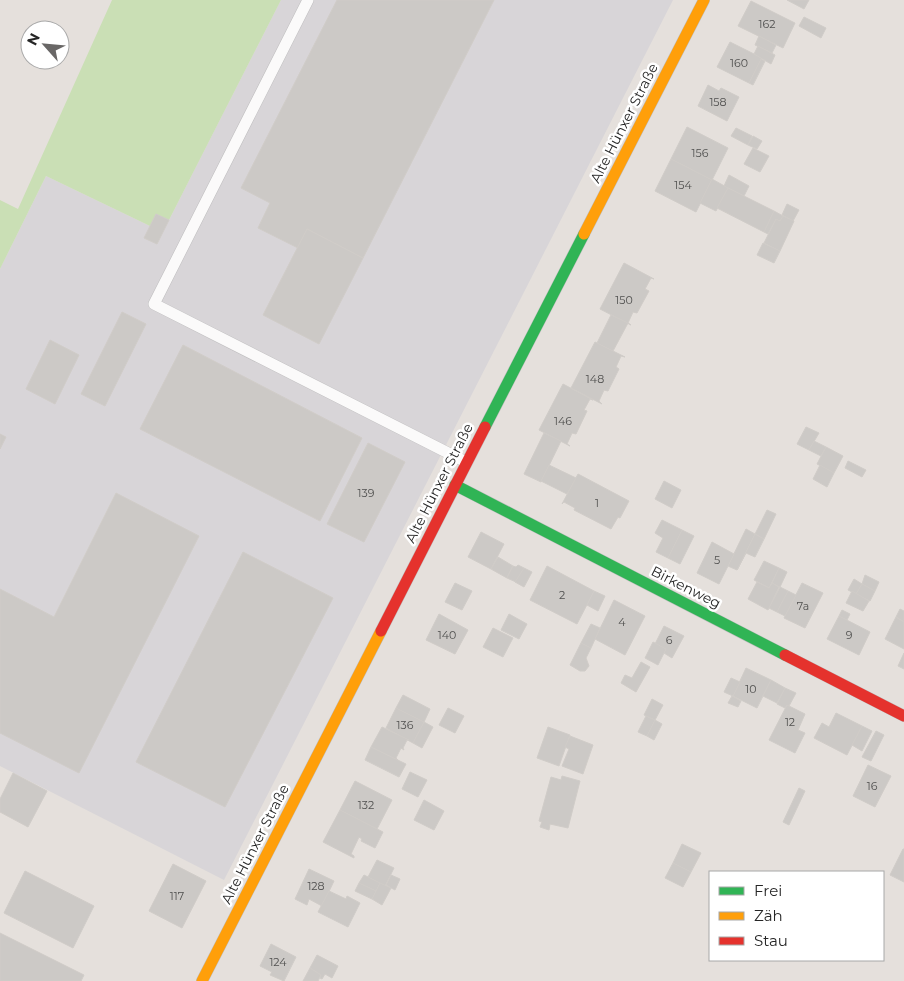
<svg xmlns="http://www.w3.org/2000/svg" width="904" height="981" viewBox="0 0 904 981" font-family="Montserrat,sans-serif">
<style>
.industrial{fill:#d8d5d8}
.green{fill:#cadfb5}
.building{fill:#ccc9c6;stroke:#d0ccc8}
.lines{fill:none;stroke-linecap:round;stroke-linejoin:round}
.lane-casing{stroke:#bebdbe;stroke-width:12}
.fast-casing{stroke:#bebdbe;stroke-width:12}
.slow-casing{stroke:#bebdbe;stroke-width:12}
.jam-casing{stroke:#bebdbe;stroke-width:12}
.lane{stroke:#fbfafa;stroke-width:11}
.fast{stroke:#30b455;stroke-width:11}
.slow{stroke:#ff9f0a;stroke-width:11}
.jam{stroke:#e5322d;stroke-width:11}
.labels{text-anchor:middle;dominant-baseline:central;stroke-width:5;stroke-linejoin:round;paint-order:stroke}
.number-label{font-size:11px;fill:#50504f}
.street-label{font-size:14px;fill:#262626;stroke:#fff}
</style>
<rect width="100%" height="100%" fill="#e5e0dc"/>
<polygon class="industrial" points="281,0 673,0 224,880 0,766 0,269 46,176 150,226 156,214 169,220"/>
<polygon class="green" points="112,0 281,0 169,220 156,214 150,226 46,176 0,269 0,200 18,209"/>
<g class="building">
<polygon points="337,0 494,0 363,258 307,229 298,248 258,228 270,203 241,188"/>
<polygon points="787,0 809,0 804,9"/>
<polygon points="751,1 795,23 783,48 738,26"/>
<polygon points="804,17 826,28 821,38 799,26"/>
<polygon points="759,36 776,45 772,53 755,45"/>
<polygon points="730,42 762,58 749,83 717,67"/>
<polygon points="758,46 775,55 771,64 754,54"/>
<polygon points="761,59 765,61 753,85 749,83"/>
<polygon points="708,85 719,91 721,88 739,97 727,121 698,106"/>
<polygon points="687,127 728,148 712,180 671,159"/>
<polygon points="736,128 752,136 748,145 731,136"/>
<polygon points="753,136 762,141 757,149 748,145"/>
<polygon points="753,148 769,156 760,172 744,164"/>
<polygon points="671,159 712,180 696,212 655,191"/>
<polygon points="729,175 749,186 744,196 724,186"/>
<polygon points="712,179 728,188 716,211 700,203"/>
<polygon points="728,188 774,211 764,232 717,208"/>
<polygon points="787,204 799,210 793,221 782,215"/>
<polygon points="774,211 783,216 780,221 776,219 768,234 764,232"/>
<polygon points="156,214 169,220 157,244 144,238"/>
<polygon points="783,216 794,221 780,251 764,243 776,219 780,221"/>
<polygon points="307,229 363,258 319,344 263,315"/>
<polygon points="763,243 780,251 774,263 757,255"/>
<polygon points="624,263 654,279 651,278 645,289 649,291 637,313 633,312 628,323 631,325 600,309"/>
<polygon points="122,312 146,324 105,406 81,394"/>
<polygon points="611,315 628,323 613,351 597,343"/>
<polygon points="50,340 79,355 55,404 26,389"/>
<polygon points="595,342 625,357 621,356 616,367 619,369 608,391 604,390 599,401 602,404 571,388"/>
<polygon points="183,345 362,438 320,521 140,429"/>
<polygon points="563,384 593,400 590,399 584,410 587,411 576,434 572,433 567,444 570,446 539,430"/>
<polygon points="806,427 819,433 809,450 797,444"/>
<polygon points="544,433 561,441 541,482 524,474"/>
<polygon points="0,434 6,437 0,449"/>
<polygon points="814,441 826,447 821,456 809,450"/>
<polygon points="368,443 405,462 364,542 327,524"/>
<polygon points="826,447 843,456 834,473 817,464"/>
<polygon points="848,461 866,470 862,477 845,468"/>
<polygon points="549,465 576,478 567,494 541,481"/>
<polygon points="820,465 834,473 827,487 813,479"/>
<polygon points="578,474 629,501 620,518 618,517 611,529 574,510 575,508 564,502 562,504"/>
<polygon points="664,481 681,490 672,508 655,499"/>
<polygon points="116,493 199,536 79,773 0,733 0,589 54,617"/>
<polygon points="767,510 776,514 764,539 755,534"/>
<polygon points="662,520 682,530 668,558 656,552 663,538 655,533"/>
<polygon points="746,529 755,534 737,570 728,566"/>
<polygon points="682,530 694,536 680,564 668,558"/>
<polygon points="481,532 504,544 491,569 468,557"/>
<polygon points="755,534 764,539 755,557 746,553 737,570"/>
<polygon points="712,542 734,554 719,584 697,573"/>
<polygon points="243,552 333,598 225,807 136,762"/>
<polygon points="498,557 513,566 507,578 491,569"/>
<polygon points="764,561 779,568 769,588 754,580"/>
<polygon points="518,565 524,568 516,582 507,578 513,566 516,567"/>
<polygon points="547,566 594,591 577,624 530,600"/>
<polygon points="524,568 532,572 524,587 515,582"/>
<polygon points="779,568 787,572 780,587 772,583"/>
<polygon points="865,575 879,582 875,591 862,584"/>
<polygon points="854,579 862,584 856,594 848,590"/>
<polygon points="757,582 769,588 772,583 779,587 768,610 748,599"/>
<polygon points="455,583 472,591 462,610 445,602"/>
<polygon points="802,583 823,593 805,628 784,618"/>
<polygon points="862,584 875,591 870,601 856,594"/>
<polygon points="780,587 788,591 777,612 769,608"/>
<polygon points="594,591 605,596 598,611 587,605"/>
<polygon points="788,591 796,595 785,616 777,612"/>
<polygon points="852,591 869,601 863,611 846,603"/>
<polygon points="614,600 645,616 625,655 595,639"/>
<polygon points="900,609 904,611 904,622 896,617"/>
<polygon points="842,610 850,614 847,620 839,616"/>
<polygon points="439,614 468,630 455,654 426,640"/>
<polygon points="509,614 527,624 519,639 501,630"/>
<polygon points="839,616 870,632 859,655 827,639"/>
<polygon points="896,617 904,622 904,649 885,639"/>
<polygon points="591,624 600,628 591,648 581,643"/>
<polygon points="664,626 684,636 672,658 664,653 666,649 655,644"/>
<polygon points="493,628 513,638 503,657 483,647"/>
<polygon points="653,642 666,649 658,665 645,658"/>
<polygon points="581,643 591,648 586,658 589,666 585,671 580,671 570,665"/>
<polygon points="904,653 904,669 898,666"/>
<polygon points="641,662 650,667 636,692 621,683 625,675 632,678"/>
<polygon points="746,668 771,680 757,708 733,696"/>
<polygon points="731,678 740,682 733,696 724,692"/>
<polygon points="771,680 785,688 777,703 763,696"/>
<polygon points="785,688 796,693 789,706 787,705 785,708 777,704"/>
<polygon points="403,695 430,709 424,722 396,708"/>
<polygon points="732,696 741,701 738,707 728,703"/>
<polygon points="652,699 663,705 655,720 644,715"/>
<polygon points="787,705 805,714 798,730 805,733 795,753 769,740"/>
<polygon points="396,708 424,722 413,743 386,728"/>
<polygon points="448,708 464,716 455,733 439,725"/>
<polygon points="836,713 862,726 847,755 814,738 822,723 829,727"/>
<polygon points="646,716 655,720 647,736 638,732"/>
<polygon points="655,720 662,724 654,740 647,736"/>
<polygon points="424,722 433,727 422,748 413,743"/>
<polygon points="862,726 872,731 862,751 852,745"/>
<polygon points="382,727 409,740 407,740 403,748 404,750 401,748 396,758 399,761 371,747"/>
<polygon points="548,727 570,735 559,766 537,758"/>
<polygon points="876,731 884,735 871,761 862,757"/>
<polygon points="570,736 593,745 583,774 562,766 569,749 565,747"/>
<polygon points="371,747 406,764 399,777 365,760"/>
<polygon points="868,765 891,776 875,807 853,796"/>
<polygon points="410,772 427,780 418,797 402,789"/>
<polygon points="13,773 47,791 28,827 0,812 0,799"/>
<polygon points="562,776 580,781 568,828 550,824 549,830 540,827 542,822 539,821 551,777 561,780"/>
<polygon points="355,781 392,800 377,829 340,810"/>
<polygon points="799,788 805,791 789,825 783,822"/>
<polygon points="424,800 444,811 434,830 414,820"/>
<polygon points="340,810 383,832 375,848 361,841 362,839 359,837 351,854 354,856 354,858 323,842"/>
<polygon points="682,844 701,853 691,872 673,863"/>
<polygon points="903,849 904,849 904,882 890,875"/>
<polygon points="377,860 394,868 385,886 368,877"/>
<polygon points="673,863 691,872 683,887 665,878"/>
<polygon points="173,864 206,881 182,928 149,911"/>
<polygon points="309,869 334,881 322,906 309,899 307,905 295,899"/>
<polygon points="25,871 94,906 73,948 4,913"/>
<polygon points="364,875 380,883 376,891 359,883"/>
<polygon points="391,875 400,879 395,890 386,885"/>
<polygon points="359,883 376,891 372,899 355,891"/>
<polygon points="380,883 391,888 382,905 372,899"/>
<polygon points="329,891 346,899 347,896 360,903 348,927 318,912"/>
<polygon points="0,933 84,975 81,981 0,981"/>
<polygon points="271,944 296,957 284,981 270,975 272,972 260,966"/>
<polygon points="317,955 338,966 332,978 325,974 322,979 320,978 321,975 310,968"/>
<polygon points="310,968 321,975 318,981 303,981"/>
</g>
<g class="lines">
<g class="lane-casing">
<polyline id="lane" points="308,0 154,304 466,462"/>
</g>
<g class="fast-casing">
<g id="fast">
<polyline points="485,427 584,234"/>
<polyline points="455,485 785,655"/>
</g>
</g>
<g class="slow-casing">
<g id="slow">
<polyline points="584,234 704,0"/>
<polyline points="202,981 381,631"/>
</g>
</g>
<g class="jam-casing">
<g id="jam">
<polyline points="381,631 485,427"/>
<polyline points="785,655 904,716"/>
</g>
</g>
<use href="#lane" class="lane"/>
<use href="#fast" class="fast"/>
<use href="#slow" class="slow"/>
<use href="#jam" class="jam"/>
</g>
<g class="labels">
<g class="number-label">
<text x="767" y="24">162</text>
<text x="739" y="63">160</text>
<text x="718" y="102">158</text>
<text x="700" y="153">156</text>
<text x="683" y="185">154</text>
<text x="624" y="300">150</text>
<text x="595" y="379">148</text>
<text x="563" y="421">146</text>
<text x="366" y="493">139</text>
<text x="597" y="503">1</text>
<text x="717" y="560">5</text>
<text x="562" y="595">2</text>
<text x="803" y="606">7a</text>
<text x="622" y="622">4</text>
<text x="447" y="635">140</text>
<text x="849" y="635">9</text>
<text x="669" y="640">6</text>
<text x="751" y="689">10</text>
<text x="790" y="722">12</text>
<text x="405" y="725">136</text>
<text x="872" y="786">16</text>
<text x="366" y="805">132</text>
<text x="316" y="886">128</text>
<text x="177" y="896">117</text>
<text x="278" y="962">124</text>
</g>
<g class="street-label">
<text transform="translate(624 123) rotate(-63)">Alte Hünxer Straße</text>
<text transform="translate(439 483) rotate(-63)">Alte Hünxer Straße</text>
<text transform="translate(686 587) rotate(27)">Birkenweg</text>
<text transform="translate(255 844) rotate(-63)">Alte Hünxer Straße</text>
</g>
</g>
<rect x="709" y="871" width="175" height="90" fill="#ffffff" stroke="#a8a8a8"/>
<rect x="719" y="887" width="25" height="8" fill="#30b455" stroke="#a8a8a8"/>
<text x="754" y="896" font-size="15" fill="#262626">Frei</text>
<rect x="719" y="912" width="25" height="8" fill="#ff9f0a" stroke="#a8a8a8"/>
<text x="754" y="921" font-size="15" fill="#262626">Zäh</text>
<rect x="719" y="937" width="25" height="8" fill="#e5322d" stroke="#a8a8a8"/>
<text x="754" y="946" font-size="15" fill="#262626">Stau</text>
<g transform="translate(45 45) rotate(297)"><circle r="24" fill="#ffffff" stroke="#a8a8a8"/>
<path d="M0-4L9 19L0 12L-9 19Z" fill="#696766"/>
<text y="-8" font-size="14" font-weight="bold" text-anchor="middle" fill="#262626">N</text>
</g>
</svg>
